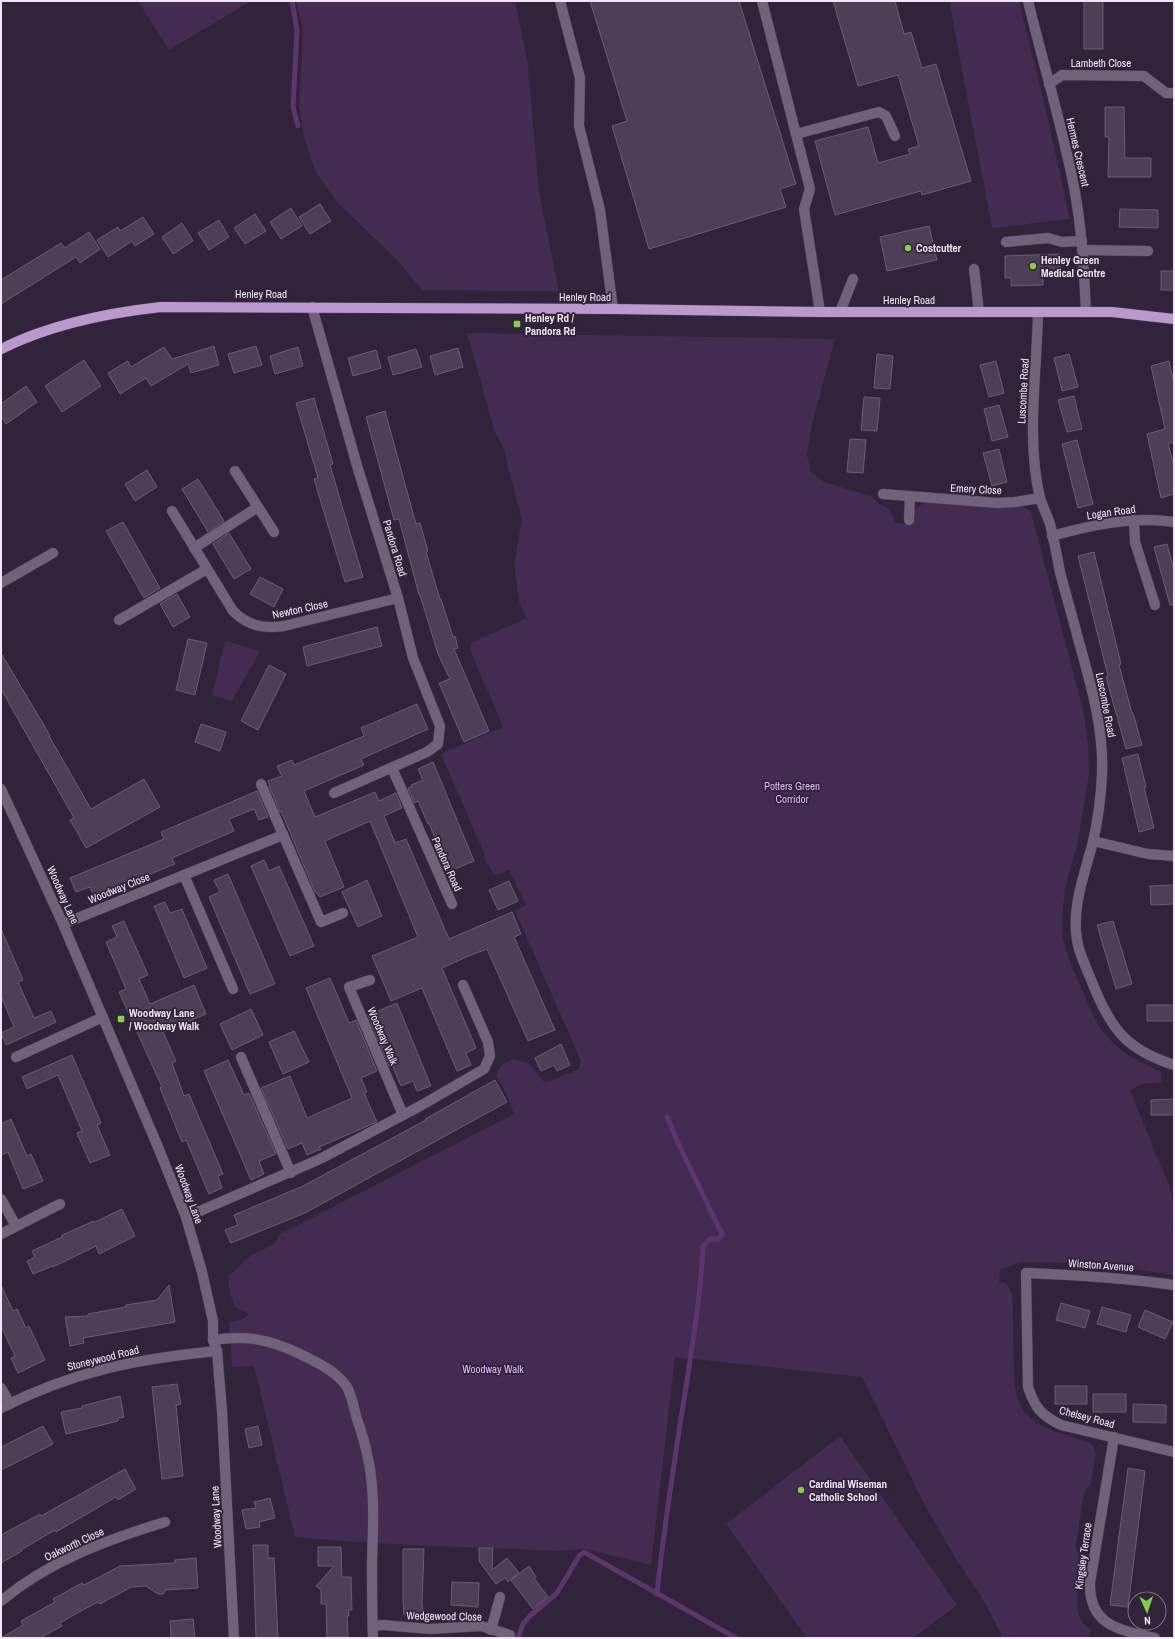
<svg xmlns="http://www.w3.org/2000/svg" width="1175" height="1639" viewBox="0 0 1175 1639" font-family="'Archivo Narrow',sans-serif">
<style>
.green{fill:#442b51}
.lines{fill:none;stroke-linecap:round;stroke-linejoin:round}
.stream{stroke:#5b356d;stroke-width:5}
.building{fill:#4e3f57;stroke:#6c5b75}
.minor-casing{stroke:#4c3e53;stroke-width:11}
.major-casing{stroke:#4c3e53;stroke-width:11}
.minor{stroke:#72617b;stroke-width:10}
.major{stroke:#bb98ce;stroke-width:10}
.poi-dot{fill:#86cf4b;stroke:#312339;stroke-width:1.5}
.labels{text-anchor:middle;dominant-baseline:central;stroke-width:3.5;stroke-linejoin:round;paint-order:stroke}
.street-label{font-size:11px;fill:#f0e7f5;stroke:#312339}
.poi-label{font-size:11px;font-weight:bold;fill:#f0e7f5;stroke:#312339;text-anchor:start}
.park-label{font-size:11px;fill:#e2b5f9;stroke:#312339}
</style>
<rect width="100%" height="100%" fill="#312339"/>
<g class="green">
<polygon points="138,1 251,1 169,50"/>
<polygon points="296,1 515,1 528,65 539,193 559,291 422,290 401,264 336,201 315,170 304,138 299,106 303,29"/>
<polygon points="949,1 1019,1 1042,93 1070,219 992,228"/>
<path d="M467 333 835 339 812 424 807 455 811 472 824 482 874 497 877 503C888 508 892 511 895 523L910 524C912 515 914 508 923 504 934 499 975 507 990 508 1004 509 1020 500 1031 512L1083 710 1088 742 1089 773 1078 841 1065 889 1062 917V936L1071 965 1093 1015 1102 1031 1116 1046 1131 1057 1161 1072 1162 1082 1142 1084 1130 1090 1170 1188 1174 1205V1224L1172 1226 1174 1239V1275L1128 1268 1081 1263 1023 1262 1014 1264 1000 1270 999 1282 1005 1283 1007 1285 1012 1294 1013 1312 1014 1378 1017 1398 1024 1412 1036 1423 1051 1430 1089 1442 1094 1447 1096 1453 1091 1483 1086 1490 1083 1498 1076 1545 1079 1558 1077 1588 1078 1602 1077 1609 1082 1622 1091 1630 1088 1638H1003L984 1601 956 1559 924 1504 862 1377 675 1357 651 1565 584 1549 558 1551 370 1543 295 1537 254 1366 232 1367 229 1322 241 1320 249 1314 235 1307 230 1294 228 1277 249 1257 274 1244 280 1234 514 1114 508 1097 496 1075 501 1065 514 1059 530 1064 545 1083 579 1069 581 1061 515 911 526 905 509 870 495 876 484 858V853L441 754 503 727 470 650 471 643 527 618 519 601 514 564 522 520 503 447 494 430Z"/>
<polygon points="225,641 260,651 232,701 212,695"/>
<polygon points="840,1436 957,1605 913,1638 807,1638 726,1524"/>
</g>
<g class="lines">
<g class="stream">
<polyline points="292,1 297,30 293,107 298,126"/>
<path d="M657 1594C664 1525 675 1456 686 1387 693 1340 701 1293 703 1246L710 1239H718L722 1234 679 1145 667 1117"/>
<polyline points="518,1638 523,1624 530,1616 557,1593 579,1556 584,1552 736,1638"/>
</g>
</g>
<g class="building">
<polygon points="590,1 739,1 796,184 780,189 786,207 649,249 612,126 627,121"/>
<polygon points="833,1 895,1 904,34 911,32 922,68 936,64 971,181 922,195 921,191 835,215 815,141 868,127 878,163 910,154 908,149 919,146 898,75 858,86"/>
<rect x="1084" y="1" width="19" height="48"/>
<polygon points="1105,107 1124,107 1125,158 1151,158 1151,177 1108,177 1109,137 1105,137"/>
<polygon points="320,204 331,221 310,234 299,217"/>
<polygon points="291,208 302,226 281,239 270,222"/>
<polygon points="1120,209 1158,210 1158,228 1119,227"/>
<polygon points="255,214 266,231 245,244 234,228"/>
<polygon points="143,217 154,234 135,246 132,241 108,257 97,240 118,227 120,231"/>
<polygon points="219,220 229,237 209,250 198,233"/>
<polygon points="182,223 193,241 173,254 162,237"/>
<polygon points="929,226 937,260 887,271 880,237"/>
<polygon points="89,232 100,249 80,263 76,257 1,304 1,280 61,243 65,248"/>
<polygon points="1060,254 1060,276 1043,277 1043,285 1011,286 1011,278 1005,278 1005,256"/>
<rect x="1161" y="271" width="13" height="19"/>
<polygon points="214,346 219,365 191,373 188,364 151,386 146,378 120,394 108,373 128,361 131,367 164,347 172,359"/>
<polygon points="256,346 262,365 234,373 228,354"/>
<polygon points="298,347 303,366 275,374 270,356"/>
<polygon points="458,348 463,367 435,375 430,356"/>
<polygon points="416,349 422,367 393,375 388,357"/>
<polygon points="376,350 381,368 353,376 348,358"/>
<polygon points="877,354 893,356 890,389 874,388"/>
<polygon points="1069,354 1078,387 1062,391 1054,358"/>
<polygon points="84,360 101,386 62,412 45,386"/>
<polygon points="996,361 1004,393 989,397 980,365"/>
<polygon points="1169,361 1174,383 1174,443 1168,443 1174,466 1174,494 1161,498 1147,434 1165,429 1151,366"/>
<polygon points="26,386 37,402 6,424 1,416 1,404"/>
<polygon points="1074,396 1082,429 1067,432 1058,400"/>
<polygon points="864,397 880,398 877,431 861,430"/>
<polygon points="314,398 333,464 330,465 363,577 345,582 314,479 318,478 296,403"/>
<polygon points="999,405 1008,437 992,441 984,409"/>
<polygon points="385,411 416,524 420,523 428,551 426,552 440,599 441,599 453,637 455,636 458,648 454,649 489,731 464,742 439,683 450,679 438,654 420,595 419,595 399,519 394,520 366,417"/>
<polygon points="850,439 866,440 863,473 847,472"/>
<polygon points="1077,440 1093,504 1078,508 1062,444"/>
<polygon points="999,449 1007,482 992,486 983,453"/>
<polygon points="147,470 157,487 135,501 125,484"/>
<polygon points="198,479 224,521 208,532 182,489"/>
<polygon points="123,522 160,588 144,598 106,531"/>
<polygon points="229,533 251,569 234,579 213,544"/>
<polygon points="1167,544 1174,570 1174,605 1170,605 1154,547"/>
<polygon points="1094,552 1121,664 1119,665 1132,713 1133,713 1142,745 1126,749 1106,677 1108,676 1078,556"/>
<polygon points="260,577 283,589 274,607 250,594"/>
<polygon points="177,594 190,617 173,627 160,604"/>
<polygon points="377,627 382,646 307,666 303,647"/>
<polygon points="188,639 207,643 195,695 176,690"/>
<polygon points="1,653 45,727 50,736 49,736 91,809 144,779 160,807 86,848 70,820 74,818 1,689"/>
<polygon points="269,665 286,674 258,730 241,721"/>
<polygon points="417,704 428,729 361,759 364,765 304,791 315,817 375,792 379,801 396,793 402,808 384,816 395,843 406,839 449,939 512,912 521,934 514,937 555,1030 528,1041 487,949 471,955 442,968 476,1048 466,1053 471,1065 457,1071 422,988 391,1001 372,956 418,937 370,821 325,841 344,887 320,897 315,892 281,811 280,812 269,786 270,786 268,781 282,776 277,766 292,760 294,765 364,736 361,728"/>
<polygon points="201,724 226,732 220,751 195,742"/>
<polygon points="1138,754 1146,787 1144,787 1154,828 1139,832 1122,758"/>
<polygon points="433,762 474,861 448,872 429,823 428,824 418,801 414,803 408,788 412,787 411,785 423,780 418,769"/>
<polygon points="257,791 268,817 259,820 254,809 229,819 234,831 172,858 175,864 94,897 90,887 76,892 70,878 164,839 161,832"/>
<polygon points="264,860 269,871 279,866 314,946 290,956 251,866"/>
<polygon points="228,874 275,984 250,994 209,897 220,892 214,880"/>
<polygon points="367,880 382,916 358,927 342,892"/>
<polygon points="509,881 518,901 498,910 489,890"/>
<polygon points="1174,885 1174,904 1151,905 1150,886"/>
<polygon points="165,902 170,913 182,909 207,968 184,978 154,906"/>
<polygon points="124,921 148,975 139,979 150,1004 194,985 206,1014 163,1032 176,1061 172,1063 184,1096 189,1094 223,1174 218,1176 222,1188 209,1194 186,1140 182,1142 160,1088 162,1087 119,992 126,989 106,942 117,937 112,926"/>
<polygon points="1113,921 1132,984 1116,989 1097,925"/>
<polygon points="1,929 23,980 18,982 34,1018 51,1011 56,1022 6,1045 1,1033 14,1027 1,996"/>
<polygon points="330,978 349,1023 356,1020 377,1071 361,1078 367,1092 364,1093 377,1122 319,1147 321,1149 307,1155 302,1143 288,1149 261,1088 290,1076 307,1118 352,1098 306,988"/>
<polygon points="397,1003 431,1086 417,1091 413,1081 401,1086 392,1065 389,1066 368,1015"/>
<rect x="1147" y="1005" width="27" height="16"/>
<polygon points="251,1009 263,1035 232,1050 220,1024"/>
<polygon points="294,1031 309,1062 283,1074 269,1042"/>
<polygon points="561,1044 570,1065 557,1071 554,1065 541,1071 535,1058"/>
<polygon points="72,1055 101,1123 97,1125 110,1155 90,1163 77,1133 82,1131 58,1075 27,1089 22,1077"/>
<polygon points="228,1060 244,1095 249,1093 276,1154 259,1161 264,1174 251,1180 204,1071"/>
<polygon points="495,1080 507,1102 305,1213 231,1243 225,1230 238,1225 234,1215 303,1186 426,1120 425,1119"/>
<polygon points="1174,1099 1174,1115 1151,1115 1151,1100"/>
<polygon points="11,1119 27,1156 31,1154 43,1181 23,1189 8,1152 1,1155 1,1124"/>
<polygon points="122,1209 135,1236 99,1254 96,1246 53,1267 53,1266 33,1274 27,1261 35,1257 32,1251 62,1237 62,1235 94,1221 95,1222"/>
<polygon points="1,1285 13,1311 17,1309 26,1328 29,1326 45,1360 18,1373 11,1358 15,1356 1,1326"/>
<polygon points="169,1285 175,1322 83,1338 84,1343 70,1346 65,1317 88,1316 88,1314 126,1307 126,1305 157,1300"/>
<polygon points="1061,1303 1090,1311 1085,1328 1056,1320"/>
<polygon points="1102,1307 1131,1315 1126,1332 1097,1324"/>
<polygon points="1145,1310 1173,1322 1165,1339 1138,1327"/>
<polygon points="177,1384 181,1404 176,1405 183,1476 162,1479 152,1387"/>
<rect x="1055" y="1386" width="32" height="18"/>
<rect x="1093" y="1394" width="33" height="18"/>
<polygon points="120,1396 124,1417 118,1418 118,1421 66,1434 61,1412 82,1408 82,1406"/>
<polygon points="1133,1404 1166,1405 1166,1423 1133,1422"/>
<polygon points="43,1426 53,1444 1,1470 1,1447"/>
<polygon points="258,1426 262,1445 249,1448 245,1429"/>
<polygon points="1128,1468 1145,1471 1128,1607 1110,1605"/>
<polygon points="125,1469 136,1489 118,1500 116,1497 56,1532 55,1530 21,1550 22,1551 1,1563 1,1535 40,1514 41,1516"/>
<polygon points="270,1498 275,1518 259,1522 260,1527 246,1529 242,1510 256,1508 254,1502"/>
<polygon points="253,1545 268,1545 268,1558 274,1558 278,1638 256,1638"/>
<polygon points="318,1547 341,1547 342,1577 351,1577 352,1610 348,1610 349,1616 347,1616 348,1637 327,1637 326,1604 321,1604 321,1590 316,1586 334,1566 318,1566"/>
<polygon points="479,1548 493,1548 492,1570 507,1558 519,1573 508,1582 505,1578 496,1584 479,1561"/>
<polygon points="403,1549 424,1549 422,1603 423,1613 404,1615 403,1600"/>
<polygon points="196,1558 198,1588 166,1590 163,1594 158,1594 146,1586 131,1587 100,1604 98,1602 79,1612 60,1623 62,1626 40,1638 1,1638 23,1625 21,1621 55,1602 53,1599 82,1583 84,1585 120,1566 175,1563 175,1560"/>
<polygon points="529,1566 536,1577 534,1578 548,1597 533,1609 511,1580"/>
<polygon points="452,1582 479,1583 478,1607 451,1605"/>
<polygon points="193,1619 195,1638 171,1638 170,1621"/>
</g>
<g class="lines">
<g class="minor-casing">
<g id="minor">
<polyline points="560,1 580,78 579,126 600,210 613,309"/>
<polyline points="762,1 810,189 804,209 820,312"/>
<path d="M1028 1C1043 63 1062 125 1074 187 1082 229 1084 270 1086 312"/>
<polyline points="1049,84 1062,75 1144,76 1166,93 1174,93"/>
<polyline points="796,134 879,112 886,116 895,136"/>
<polyline points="1006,242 1048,238 1062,242 1082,241"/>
<polyline points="1083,250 1148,251"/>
<polyline points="974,269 979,312"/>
<polyline points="312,307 358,469 398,598 413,658 440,726 438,744 427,752 334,793"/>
<polyline points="840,312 853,279"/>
<path d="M1038 312C1037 371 1026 440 1040 498 1043 507 1047 515 1050 524 1054 540 1057 556 1060 572 1066 595 1073 619 1079 642 1091 685 1104 729 1102 774 1101 796 1098 820 1093 842 1084 876 1069 913 1079 949 1083 962 1089 974 1094 987 1112 1031 1128 1050 1174 1065"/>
<polyline points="235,471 258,507"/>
<polyline points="883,494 998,503 1015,502 1040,498"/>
<path d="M172 511 233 611C248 626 264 629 284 626L398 598"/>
<polyline points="909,520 910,497"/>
<polyline points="1134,520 1135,542 1155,605"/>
<path d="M1052 536C1091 525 1133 516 1174 522"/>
<polyline points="194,548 258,507 274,532"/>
<polyline points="1,583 53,553"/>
<polyline points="119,620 207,569"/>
<polyline points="392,768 452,904"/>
<polyline points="261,784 321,922 343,913"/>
<polyline points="1,789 63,924 158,1147 186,1217 202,1272 213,1321 213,1340 217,1351 222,1411 234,1638"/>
<polyline points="1093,841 1148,854 1174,856"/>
<polyline points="184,875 233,989"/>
<polyline points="63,924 283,835"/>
<polyline points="370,980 349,987 403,1115"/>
<polyline points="16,1057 103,1017"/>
<polyline points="241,1057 291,1173"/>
<polyline points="1,1199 16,1226"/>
<polyline points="186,1217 320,1159 422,1105 484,1069 490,1056 488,1042 463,985"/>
<polyline points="1,1234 60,1204"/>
<path d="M1174 1285C1125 1278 1076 1275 1026 1273L1028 1387C1035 1408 1041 1415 1061 1425L1174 1452"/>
<path d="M213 1340C246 1335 268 1339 298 1353 314 1361 337 1371 347 1387 352 1396 354 1409 357 1419 362 1433 366 1448 369 1463 375 1496 373 1529 372 1562 372 1588 372 1613 373 1638"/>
<polyline points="1,1388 10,1404"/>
<path d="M1 1408C74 1371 136 1359 217 1351"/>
<path d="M1114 1437 1090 1583C1089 1626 1120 1630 1155 1638"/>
<path d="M1 1601C49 1561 106 1540 165 1522"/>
<polyline points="373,1626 383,1625 430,1629 481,1626 510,1635"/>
<polyline points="491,1630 500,1597"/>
</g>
</g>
<g class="major-casing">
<path id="major" d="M1 349C51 324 106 313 161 307L613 309 820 312H1112L1174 319"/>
</g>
<use href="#minor" class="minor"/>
<use href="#major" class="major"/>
</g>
<g class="poi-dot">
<circle cx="908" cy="248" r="4"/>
<circle cx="1033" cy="266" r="4"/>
<rect x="513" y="320" width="8" height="8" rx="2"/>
<rect x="117" y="1015" width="8" height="8" rx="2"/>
<circle cx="801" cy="1490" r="4"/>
</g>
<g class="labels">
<g class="street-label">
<text x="1101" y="63">Lambeth Close</text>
<text transform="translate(1078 152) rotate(77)">Hermes Crescent</text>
<text x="261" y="294">Henley Road</text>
<text x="585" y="297">Henley Road</text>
<text x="909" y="300">Henley Road</text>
<text transform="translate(1023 391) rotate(-87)">Luscombe Road</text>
<text transform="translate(976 489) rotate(3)">Emery Close</text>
<text transform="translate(1111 512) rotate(-8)">Logan Road</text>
<text transform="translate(395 548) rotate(73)">Pandora Road</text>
<text transform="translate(300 609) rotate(-12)">Newton Close</text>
<text transform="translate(1106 705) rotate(79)">Luscombe Road</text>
<text transform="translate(447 864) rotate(66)">Pandora Road</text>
<text transform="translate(119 888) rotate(-22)">Woodway Close</text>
<text transform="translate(63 895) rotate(66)">Woodway Lane</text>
<text transform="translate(383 1036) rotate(67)">Woodway Walk</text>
<text transform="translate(189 1194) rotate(70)">Woodway Lane</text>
<text transform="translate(1101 1265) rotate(4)">Winston Avenue</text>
<text transform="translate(103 1358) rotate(-14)">Stoneywood Road</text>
<text transform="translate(1087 1417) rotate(15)">Chelsey Road</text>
<text transform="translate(216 1517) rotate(-93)">Woodway Lane</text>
<text transform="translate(74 1544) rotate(-25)">Oakworth Close</text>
<text transform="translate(1083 1556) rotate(-82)">Kingsley Terrace</text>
<text transform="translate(444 1616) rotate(1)">Wedgewood Close</text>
</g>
<g class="poi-label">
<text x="916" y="248">Costcutter</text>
<text x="1041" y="260">Henley Green<tspan x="1041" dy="13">Medical Centre</tspan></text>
<text x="525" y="318">Henley Rd /<tspan x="525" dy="13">Pandora Rd</tspan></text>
<text x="129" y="1013">Woodway Lane<tspan x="129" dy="13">/ Woodway Walk</tspan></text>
<text x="809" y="1484">Cardinal Wiseman<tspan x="809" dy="13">Catholic School</tspan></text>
</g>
<g class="park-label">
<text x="792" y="786">Potters Green<tspan x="792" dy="13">Corridor</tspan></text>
<text x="493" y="1369">Woodway Walk</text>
</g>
</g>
<rect width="1175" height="1639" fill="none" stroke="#f0e7f5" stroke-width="4"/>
<g transform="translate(1147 1611) rotate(177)"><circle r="19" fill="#312339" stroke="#7d7184"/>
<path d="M0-3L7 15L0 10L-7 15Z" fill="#86cf4b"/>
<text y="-6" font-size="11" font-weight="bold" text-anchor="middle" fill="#f0e7f5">N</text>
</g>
</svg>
